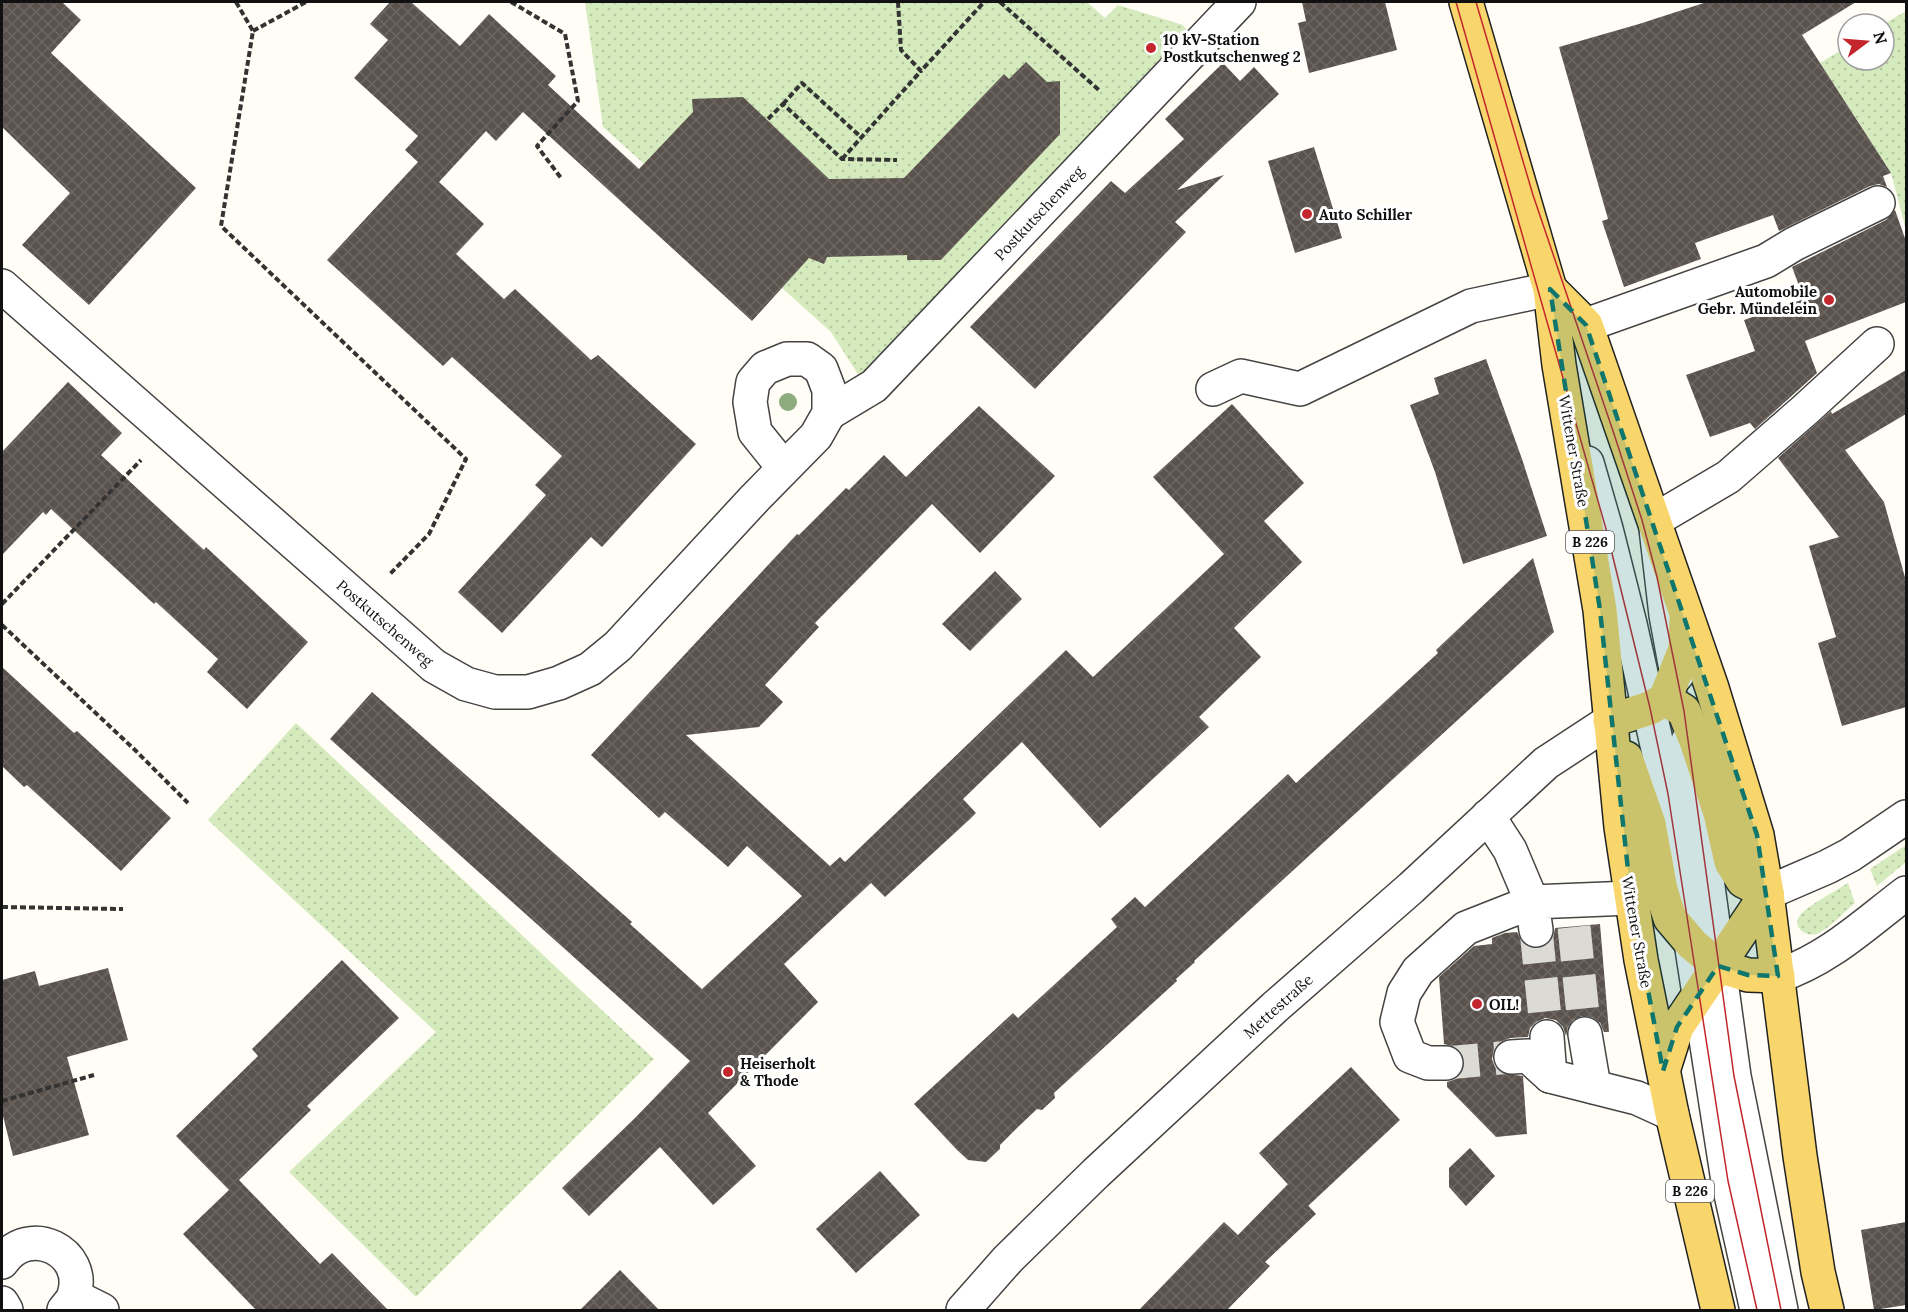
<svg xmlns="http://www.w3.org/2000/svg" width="1908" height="1312" viewBox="0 0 1908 1312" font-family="Lora,serif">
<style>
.grass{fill:url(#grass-dots)}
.building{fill:url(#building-cross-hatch)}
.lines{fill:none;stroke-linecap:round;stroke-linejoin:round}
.minor-tunnel{stroke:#dbdad3;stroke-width:33;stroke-dasharray:33 16;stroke-linecap:butt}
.minor-casing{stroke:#444;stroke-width:36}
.major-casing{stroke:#222;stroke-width:36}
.path{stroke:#333;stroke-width:4;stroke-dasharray:6 3;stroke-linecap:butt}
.minor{stroke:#fff;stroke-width:33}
.major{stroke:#f9d66b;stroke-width:33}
.tram{stroke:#c4262e;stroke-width:1.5}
.tree{fill:#8dad7f}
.marked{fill:#0f766e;fill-opacity:0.2;stroke:#0f766e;stroke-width:4.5;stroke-dasharray:12 8;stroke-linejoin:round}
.poi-dot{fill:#c4262e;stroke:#fff;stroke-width:2}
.labels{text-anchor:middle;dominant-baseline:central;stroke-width:6;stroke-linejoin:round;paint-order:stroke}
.shield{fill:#fff;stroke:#585858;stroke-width:1.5}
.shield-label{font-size:14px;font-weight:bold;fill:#111}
.poi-label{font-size:15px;font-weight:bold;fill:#111;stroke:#fff;text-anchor:start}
.street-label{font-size:15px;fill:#111;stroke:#fff}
</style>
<defs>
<pattern id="grass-dots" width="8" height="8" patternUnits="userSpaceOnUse" patternTransform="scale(1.5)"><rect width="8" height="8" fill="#d5ebbd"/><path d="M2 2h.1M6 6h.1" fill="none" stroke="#b6c8a1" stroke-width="1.8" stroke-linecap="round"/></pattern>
<pattern id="building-cross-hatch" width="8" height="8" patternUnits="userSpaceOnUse" patternTransform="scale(1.5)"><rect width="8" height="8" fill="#5a524d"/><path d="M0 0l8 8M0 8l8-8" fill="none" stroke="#6d6662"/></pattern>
</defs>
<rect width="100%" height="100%" fill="#fffdf5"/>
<g class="grass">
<polygon points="585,2 1087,2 1105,18 1118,5 1183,25 1190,35 861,379 831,332 603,127"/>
<polygon points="1906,11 1906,230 1891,173 1820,63 1848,46 1848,60 1884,60 1884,24"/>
<polygon points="296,723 654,1059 416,1297 289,1172 436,1032 208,820"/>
<polygon points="1906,845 1906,862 1877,886 1870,869"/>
<path d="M1848 883 1855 903C1844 912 1832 926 1819 933 1806 939 1790 926 1801 914 1809 905 1836 891 1848 883Z"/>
</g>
<g class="building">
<polygon points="2,2 62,2 81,20 51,53 196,188 89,305 22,245 70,193 2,127"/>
<polygon points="390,2 411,2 460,46 489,14 556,76 548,85 639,169 693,112 692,99 743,97 829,179 904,178 1004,74 1009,79 1026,62 1047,82 1060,81 1060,134 941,260 907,260 907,255 827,257 824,264 809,258 752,321 523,112 496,141 486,131 439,182 484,224 456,254 504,299 515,289 591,360 598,355 696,444 602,547 591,537 502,633 458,592 546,495 535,485 562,456 452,357 443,366 327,260 418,162 405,150 418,136 354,78 388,40 370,24"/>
<polygon points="1302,2 1385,2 1397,50 1309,73 1298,23 1306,21"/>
<polygon points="1707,2 1856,2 1802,35 1891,173 1883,176 1887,187 1879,184 1870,186 1779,231 1773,215 1695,243 1701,259 1624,287 1602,221 1608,219 1559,47 1639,24"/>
<polygon points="1223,63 1240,81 1254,67 1279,94 1177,190 1224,175 1175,222 1186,232 1035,389 970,327 1111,181 1125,193 1184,139 1165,119"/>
<polygon points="1314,147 1342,238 1295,253 1268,161"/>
<polygon points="1895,210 1906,241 1906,302 1805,341 1817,373 1755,429 1750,423 1710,437 1686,375 1755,351 1744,320 1804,299 1792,267 1886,220"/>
<polygon points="1486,359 1522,459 1547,536 1463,564 1435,472 1410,405 1439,394 1434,378"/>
<polygon points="1906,370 1906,414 1845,450 1884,502 1906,581 1906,707 1842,726 1818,643 1836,637 1809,546 1839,537 1778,458 1831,411 1832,414"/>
<polygon points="68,382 122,433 101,455 204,550 206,547 308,642 247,709 207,672 218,659 156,602 154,604 51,509 46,515 43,512 2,555 2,452"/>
<polygon points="1232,404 1304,483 1264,521 1302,562 1234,628 1261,657 1199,717 1209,727 1100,828 1022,742 963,799 976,813 969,820 885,897 871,883 784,964 818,1002 708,1113 756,1166 713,1205 660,1147 589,1216 562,1188 634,1119 690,1061 330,739 372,692 632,922 630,924 702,989 802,896 747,846 728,867 665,812 659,818 591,755 797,534 799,535 846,488 849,490 884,455 906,477 979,406 1055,476 980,553 932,504 815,623 819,627 765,685 783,702 759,727 686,735 830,866 840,857 845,862 1066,650 1093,677 1224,554 1153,477"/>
<polygon points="1533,558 1554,632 1194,961 1195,962 1176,979 1177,981 1054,1093 1055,1098 1042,1110 1037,1109 1018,1127 1000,1145 1000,1149 986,1162 968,1160 957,1150 914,1104 1013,1013 1018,1018 1117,927 1111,919 1135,897 1145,907 1288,774 1296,783 1438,653 1436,650"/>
<polygon points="995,571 1022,599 970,651 942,624"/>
<polygon points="2,667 74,733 77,731 171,818 121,871 27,785 24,787 2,766"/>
<polygon points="1600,924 1609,1032 1604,1032 1600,1023 1592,1017 1582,1016 1573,1020 1568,1027 1566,1036 1563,1027 1556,1020 1545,1018 1536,1022 1530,1028 1528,1037 1510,1038 1500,1042 1494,1049 1492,1059 1495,1067 1502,1073 1523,1076 1527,1134 1496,1137 1447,1087 1447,1082 1456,1079 1462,1073 1465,1062 1462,1054 1456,1047 1444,1044 1439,977 1474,946 1492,944 1492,938 1505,933 1517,932 1522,942 1530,948 1538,949 1548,944 1553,938 1555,928"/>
<polygon points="342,960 399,1018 307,1106 311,1110 239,1180 320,1264 332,1253 389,1311 257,1311 183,1234 229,1190 176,1136 258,1056 252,1049"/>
<polygon points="108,968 128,1040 67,1057 89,1135 13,1156 2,1112 2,980 35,971 39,986"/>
<polygon points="1351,1067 1400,1120 1308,1206 1259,1153"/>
<polygon points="1470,1148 1495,1176 1466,1206 1449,1187 1449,1168"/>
<polygon points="880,1171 920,1215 856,1273 816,1229"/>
<polygon points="1288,1184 1316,1214 1265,1262 1270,1266 1226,1311 1138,1311 1224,1222 1238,1235"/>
<polygon points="1906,1222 1906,1305 1874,1310 1861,1230"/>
<polygon points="620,1270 660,1311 579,1311"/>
</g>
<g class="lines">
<g class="minor-tunnel">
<polyline points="1574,927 1585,1034"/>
<polyline points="1536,930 1547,1037"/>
<polyline points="1446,1063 1511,1057"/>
</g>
<g class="minor-casing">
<g id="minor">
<polyline points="2,286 434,666 466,684 495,692 528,692 559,683 590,669 618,646 755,498 816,436 829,413 829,390 821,369 807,359 787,359 765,368 753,382 750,402 755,432 784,468"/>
<polyline points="1586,325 1766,261 1794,244 1878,203"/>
<polyline points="1213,389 1241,376 1300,389 1471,306 1550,289"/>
<polyline points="829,413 874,386 1239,2"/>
<polyline points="1587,463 1606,529 1630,624 1668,794 1728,1181 1757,1310"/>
<polyline points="1677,675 1666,615 1655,520 1728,477 1805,410 1877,344"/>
<polyline points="1688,741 1734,1076 1781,1310"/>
<polyline points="1767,893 1827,867 1850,855 1906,817"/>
<polyline points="1536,930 1532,902 1631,898"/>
<path d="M1778 976C1829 959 1865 924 1906 893"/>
<polyline points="1585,1034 1594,1087"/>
<polyline points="1547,1037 1550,1076 1637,1098 1672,1114"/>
<polyline points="1511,1057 1528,1056 1550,1076"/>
<polyline points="1446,1063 1428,1063 1410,1056 1397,1022 1404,993 1418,971 1466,928 1532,902 1510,850 1488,816"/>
<path d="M2 1262C29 1222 88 1252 74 1295 73 1300 67 1306 64 1310"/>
<polyline points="74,1296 102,1310"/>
<polyline points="2,1303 6,1310"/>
<polyline points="963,1310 1008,1259 1096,1173 1275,1007 1411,888 1546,763 1610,721"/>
</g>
</g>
<g class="major-casing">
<g id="major">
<polyline points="1466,2 1550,289 1559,365 1600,610 1621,827 1641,960 1672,1114 1718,1310"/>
<polyline points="1550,289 1586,325 1712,688 1757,835 1767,893 1800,1156 1818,1272 1827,1310"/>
<polyline points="1665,699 1684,711 1696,741 1720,813 1731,862 1743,881 1767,893"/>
<polyline points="1610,721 1650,708 1665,699 1685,649 1686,620"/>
<polyline points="1626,758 1649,824 1661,890 1670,918 1692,944 1718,966 1748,975 1778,976"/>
<polyline points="1664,1068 1677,1027 1767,893"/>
</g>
</g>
<g class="path">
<polyline points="236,2 253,31 221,226 466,459 429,534 390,574"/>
<polyline points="511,2 565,34 578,101 537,146 561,178"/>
<polyline points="898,2 901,50 921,71 984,2"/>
<polyline points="1000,2 1100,91"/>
<polyline points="253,31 306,2"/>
<polyline points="783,104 802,83 862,138"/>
<polyline points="768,119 783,104 842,159 897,160"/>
<polyline points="842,159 921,71"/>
<polyline points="2,604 141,460"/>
<polyline points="2,625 135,750 188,803"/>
<polyline points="2,907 123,909"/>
<polyline points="2,1101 94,1075"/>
</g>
<use href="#minor" class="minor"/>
<use href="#major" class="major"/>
<g class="tram">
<polyline points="1456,2 1606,529 1650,708 1668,794 1728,1181 1757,1310"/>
<polyline points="1476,2 1533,195 1614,434 1642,520 1657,577 1684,711 1734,1076 1781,1310"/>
</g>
</g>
<circle class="tree" cx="788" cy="402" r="9"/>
<path class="marked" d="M1550 289 1586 325 1757 835 1778 976 1748 975 1718 966 1677 1027 1663 1071 1631 898 1600 610Z"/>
<g class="poi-dot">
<circle cx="1151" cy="48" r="6"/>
<circle cx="1307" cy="214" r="6"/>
<circle cx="1829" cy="300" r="6"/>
<circle cx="1477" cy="1004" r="6"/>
<circle cx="728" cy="1072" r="6"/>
</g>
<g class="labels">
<g class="shield">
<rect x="1566" y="531" width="48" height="22" rx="4.5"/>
<rect x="1666" y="1180" width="48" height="22" rx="4.5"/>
</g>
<g class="shield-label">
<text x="1590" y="542">B 226</text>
<text x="1690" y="1191">B 226</text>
</g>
<g class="poi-label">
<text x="1163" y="39">10 kV-Station<tspan x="1163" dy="17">Postkutschenweg 2</tspan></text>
<text x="1319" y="214">Auto Schiller</text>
<text x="1817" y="291" text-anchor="end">Automobile<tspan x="1817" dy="17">Gebr. Mündelein</tspan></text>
<text x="1489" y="1004">OIL!</text>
<text x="740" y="1063">Heiserholt<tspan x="740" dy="17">&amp; Thode</tspan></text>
</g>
<g class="street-label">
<text transform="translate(1039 213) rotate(-47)">Postkutschenweg</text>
<text transform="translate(1574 451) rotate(80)">Wittener Straße</text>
<text transform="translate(385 623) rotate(41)">Postkutschenweg</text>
<text transform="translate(1637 932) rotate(80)">Wittener Straße</text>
<text transform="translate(1278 1006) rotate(-42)">Mettestraße</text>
</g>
</g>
<rect width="1908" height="1312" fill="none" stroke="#111111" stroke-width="6"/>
<g transform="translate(1866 42) rotate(74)"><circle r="28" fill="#ffffff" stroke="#a0a0a0" stroke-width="1.5"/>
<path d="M0-4.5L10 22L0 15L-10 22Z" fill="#c4262e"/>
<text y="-9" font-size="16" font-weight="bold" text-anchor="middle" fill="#111111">N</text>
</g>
</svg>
